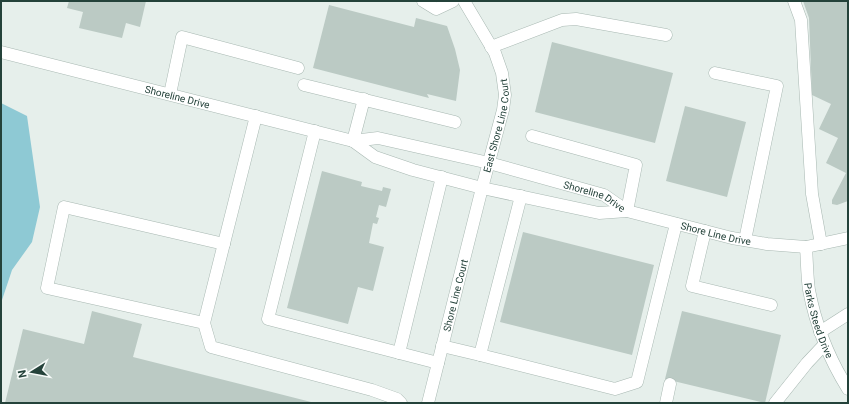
<svg xmlns="http://www.w3.org/2000/svg" width="849" height="404" viewBox="0 0 849 404" font-family="Roboto,sans-serif">
<style>
.water{fill:#8ec9d4}
.building{fill:#bbcac4}
.lines{fill:none;stroke-linecap:round;stroke-linejoin:round}
.minor-casing{stroke:#a8b8b2;stroke-width:13}
.minor{stroke:#fff;stroke-width:12}
.labels{text-anchor:middle;dominant-baseline:central;stroke-width:3;stroke-linejoin:round;paint-order:stroke}
.street-label{font-size:10px;fill:#24423a;stroke:#f7fbf9}
</style>
<rect width="100%" height="100%" fill="#e6efeb"/>
<polygon class="water" points="1,103 27,116 40,207 32,242 12,270 1,303"/>
<g class="building">
<polygon points="69,1 146,1 140,27 126,23 122,38 79,28 83,12 67,8"/>
<polygon points="803,1 848,1 848,201 837,205 832,204 832,200 846,173 826,163 838,138 819,129 831,104 812,95 809,18"/>
<polygon points="329,5 414,27 416,18 447,26 455,49 460,70 456,101 427,94 429,98 313,68"/>
<polygon points="552,42 673,73 655,143 535,112"/>
<polygon points="685,106 746,122 727,197 666,181"/>
<polygon points="322,171 362,182 361,186 382,191 383,187 391,189 386,207 379,205 376,217 379,218 377,224 373,223 369,243 384,247 373,291 358,287 348,324 287,308"/>
<polygon points="523,232 654,265 632,355 500,322"/>
<polygon points="92,311 142,324 133,357 315,403 5,403 23,329 84,344"/>
<polygon points="682,311 781,335 765,403 665,379"/>
</g>
<g class="lines">
<g class="minor-casing">
<g id="minor">
<polyline points="423,1 436,9 453,1"/>
<polyline points="794,1 801,20 812,194 821,244"/>
<polyline points="491,47 562,20 576,19 666,35"/>
<path id="s1" d="M1 52 353 141 378 138 489 163 604 195 627 211"/>
<polyline points="715,73 777,86 745,240"/>
<polyline points="304,85 455,122"/>
<polyline points="170,94 182,37 298,68"/>
<polyline points="315,131 268,319 438,363"/>
<polyline points="532,136 636,165 627,211"/>
<path id="s2" d="M353 141 375 157 413 170 482 188 599 213 627 211 732 238 767 244 806 247 848 238"/>
<polyline points="353,141 364,99"/>
<polyline points="521,196 480,355 615,389 637,382 676,224"/>
<polyline points="705,231 692,286 771,305"/>
<polyline points="224,244 64,207 47,288 204,323 211,347 372,390 397,399 401,403"/>
<path id="s3" d="M806 247C807 261 807 276 809 290 816 327 828 357 848 389"/>
<polyline points="204,323 256,116"/>
<polyline points="820,332 848,314"/>
<polyline points="442,346 480,355"/>
<polyline points="399,353 442,177"/>
<path id="s4" d="M428 403 482 188 503 110 505 95 502 73 495 53 464 1"/>
<polyline points="666,403 670,384"/>
<polyline points="775,403 807,363 824,345"/>
</g>
</g>
<use href="#minor" class="minor"/>
</g>
<g class="labels">
<g class="street-label">
<text stroke="none"><textPath href="#s1" startOffset="182">Shoreline Drive</textPath></text>
<text stroke="none"><textPath href="#s4" startOffset="286">East Shore Line Court</textPath></text>
<text stroke="none"><textPath href="#s1" startOffset="613">Shoreline Drive</textPath></text>
<text stroke="none"><textPath href="#s2" startOffset="378">Shore Line Drive</textPath></text>
<text stroke="none"><textPath href="#s4" startOffset="111">Shore Line Court</textPath></text>
<text stroke="none"><textPath href="#s3" startOffset="75">Parks Steed Drive</textPath></text>
</g>
</g>
<rect width="849" height="404" fill="none" stroke="#24423a" stroke-width="4"/>
<g transform="translate(32 372) rotate(259)" stroke="#f7fbf9" stroke-width="3" paint-order="stroke">
<path d="M0-3L7 15L0 10L-7 15Z" fill="#24423a"/>
<text y="-6" font-size="11" font-weight="bold" text-anchor="middle" fill="#24423a">N</text>
</g>
</svg>
